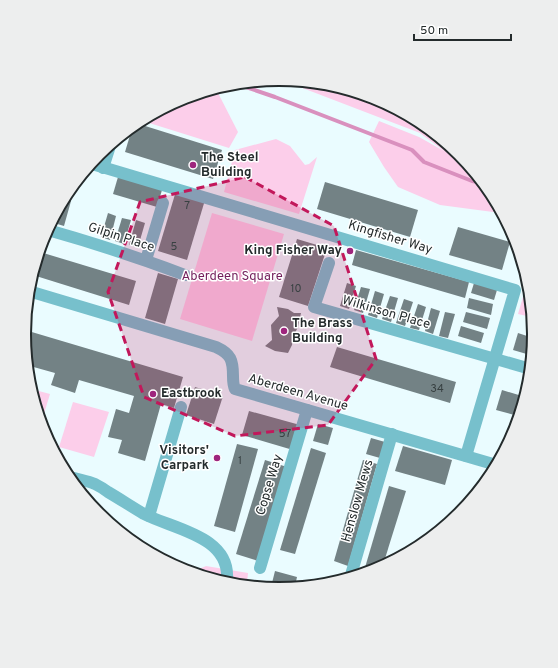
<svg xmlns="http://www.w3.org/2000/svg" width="558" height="668" viewBox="0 0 558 668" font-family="Overpass,sans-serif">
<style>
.green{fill:#fcceea}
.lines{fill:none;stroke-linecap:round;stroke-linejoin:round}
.stream{stroke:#d990be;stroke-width:4}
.building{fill:#738285}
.minor{stroke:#77c0cc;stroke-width:12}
.marked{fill:#c2185b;fill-opacity:0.2;stroke:#c2185b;stroke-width:3;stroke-dasharray:8 5;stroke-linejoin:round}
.poi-dot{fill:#9e257d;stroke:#fff;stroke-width:1.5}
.labels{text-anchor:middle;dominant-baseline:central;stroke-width:3;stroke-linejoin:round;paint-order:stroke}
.number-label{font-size:11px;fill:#384142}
.poi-label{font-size:13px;font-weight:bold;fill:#242b2c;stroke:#fff;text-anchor:start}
.street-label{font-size:13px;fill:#242b2c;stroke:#fff}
.park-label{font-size:13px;fill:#731e5b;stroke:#fff}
.rim{fill:none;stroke:#242b2c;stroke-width:2}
</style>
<rect width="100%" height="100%" fill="#eafcff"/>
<g class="green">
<polygon points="279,79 377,99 459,154 464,161 451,156 467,164 498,211 493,212 440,205 398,187 384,167 369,142 379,121 419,137 444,151 420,133"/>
<polygon points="217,91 238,132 229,148 146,122 182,98"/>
<polygon points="276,139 290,146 305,165 309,164 317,157 299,214 224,192 235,150"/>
<polygon points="212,213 284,234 252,341 180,319"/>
<polygon points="525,290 531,317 518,314"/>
<polygon points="35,390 50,394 43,417 40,416"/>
<polygon points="73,402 109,412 94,457 59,447"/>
<polygon points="206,566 248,573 247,583 192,572"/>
</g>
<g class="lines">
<polyline class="stream" points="243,86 275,97 412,150 424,162 472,181 478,182"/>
</g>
<g class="building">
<polygon points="142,125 222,150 213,179 125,152 131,132"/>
<polygon points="118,177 162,190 157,207 113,194"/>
<polygon points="325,182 418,210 410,237 317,209"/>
<polygon points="176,191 205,200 187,260 158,251"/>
<polygon points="68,200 71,201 64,226 54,223 56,218"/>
<polygon points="108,213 116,216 110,240 101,237"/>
<polygon points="122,218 131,220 124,244 115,241"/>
<polygon points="136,220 145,223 138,247 129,245"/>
<polygon points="458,227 510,242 502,270 449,255"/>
<polygon points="297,239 327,248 308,306 279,297"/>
<polygon points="348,247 354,249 352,255 346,253"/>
<polygon points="356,250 469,282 465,298 352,265"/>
<polygon points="40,252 136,281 129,305 36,276"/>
<polygon points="158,273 178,279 165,324 145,318"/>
<polygon points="347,283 356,286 349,309 340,306"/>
<polygon points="474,283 497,290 494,300 471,293"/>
<polygon points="361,287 370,289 363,313 354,310"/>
<polygon points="375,291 384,294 377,318 368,315"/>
<polygon points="390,296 398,298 391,322 382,319"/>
<polygon points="469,298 493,304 491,315 467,308"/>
<polygon points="404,299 413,302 405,326 396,323"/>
<polygon points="418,304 426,307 419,330 410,328"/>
<polygon points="277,307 288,309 294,313 301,313 298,327 294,335 292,345 288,353 275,351 265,346 272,340 271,325 279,316"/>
<polygon points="431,308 440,311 433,334 425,331"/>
<polygon points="445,312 455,314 448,338 439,336"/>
<polygon points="466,312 490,318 487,329 463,322"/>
<polygon points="461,326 484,333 481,343 458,336"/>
<polygon points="25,330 183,377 174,408 161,404 145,461 118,453 122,440 108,437 116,409 129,413 134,396 79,380 75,393 51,385 55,373 30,366 24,334"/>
<polygon points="518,333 533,338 530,355 513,350"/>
<polygon points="337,347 456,382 450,403 330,367"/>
<polygon points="195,387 223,396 214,424 186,415"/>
<polygon points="502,390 522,396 518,416 496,410"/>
<polygon points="249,411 300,425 293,450 242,435"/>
<polygon points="318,424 333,428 328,445 313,441"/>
<polygon points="371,438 385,442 380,458 366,454"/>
<polygon points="237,444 258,449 235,532 214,526"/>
<polygon points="403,446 452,460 445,485 395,471"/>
<polygon points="311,448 326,453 295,554 280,550"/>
<polygon points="265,460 287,467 258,561 236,554"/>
<polygon points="363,460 377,464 348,566 334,561"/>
<polygon points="389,486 406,491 383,565 376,570 367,572 364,571"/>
<polygon points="275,571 297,577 295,586 279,589 271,587"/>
</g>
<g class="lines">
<g class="minor">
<polyline points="92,164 515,290 466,456"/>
<polyline points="103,168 110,146"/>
<path d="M48 230C94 243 140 258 185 275"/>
<polyline points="146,260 163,203"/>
<polyline points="329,263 314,307 527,368"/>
<path d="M32 292 216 347C231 354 233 360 233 376 233 381 233 385 235 389L493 464"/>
<path d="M74 478C81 480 88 481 95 484 99 486 104 489 108 492 120 499 132 507 144 514 173 529 230 536 227 579"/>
<polyline points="149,516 181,407"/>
<polyline points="260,568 307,410"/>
<polyline points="351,575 392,434"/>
</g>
</g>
<path class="marked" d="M245 177 334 226 376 359 328 425 235 436 144 397 108 292 140 202Z"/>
<g class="poi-dot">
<circle cx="193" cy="165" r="4"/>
<circle cx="350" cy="251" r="4"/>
<circle cx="284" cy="331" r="4"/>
<circle cx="153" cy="394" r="4"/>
<circle cx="217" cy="458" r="4"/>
</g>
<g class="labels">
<g class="number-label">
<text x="187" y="206">7</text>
<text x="174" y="247">5</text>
<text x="296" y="289">10</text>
<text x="437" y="389">34</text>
<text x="285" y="434">57</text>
<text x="240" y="461">1</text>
</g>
<g class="poi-label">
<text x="201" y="158">The Steel<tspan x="201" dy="15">Building</tspan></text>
<text x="342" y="251" text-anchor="end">King Fisher Way</text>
<text x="292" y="324">The Brass<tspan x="292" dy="15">Building</tspan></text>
<text x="161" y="394">Eastbrook</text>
<text x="209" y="451" text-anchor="end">Visitors'<tspan x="209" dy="15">Carpark</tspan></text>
</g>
<g class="street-label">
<text transform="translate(121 238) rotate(18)">Gilpin Place</text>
<text transform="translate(390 238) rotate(17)">Kingfisher Way</text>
<text transform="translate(386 313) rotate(16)">Wilkinson Place</text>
<text transform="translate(298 393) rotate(16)">Aberdeen Avenue</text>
<text transform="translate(270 485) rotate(-73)">Copse Way</text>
<text transform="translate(358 501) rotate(-74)">Henslow Mews</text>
</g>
<g class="park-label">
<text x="232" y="277">Aberdeen Square</text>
</g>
</g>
<path d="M0 0H558V668H0ZM31 334a248 248 0 1 1 496 0a248 248 0 1 1-496 0Z" fill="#edeeee" fill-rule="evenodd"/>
<path class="rim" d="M31 334a248 248 0 1 1 496 0a248 248 0 1 1-496 0Z"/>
<path d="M414 34v6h97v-6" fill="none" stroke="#242b2c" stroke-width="2"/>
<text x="420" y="34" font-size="12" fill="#242b2c" stroke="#ffffff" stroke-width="3" paint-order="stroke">50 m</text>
</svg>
